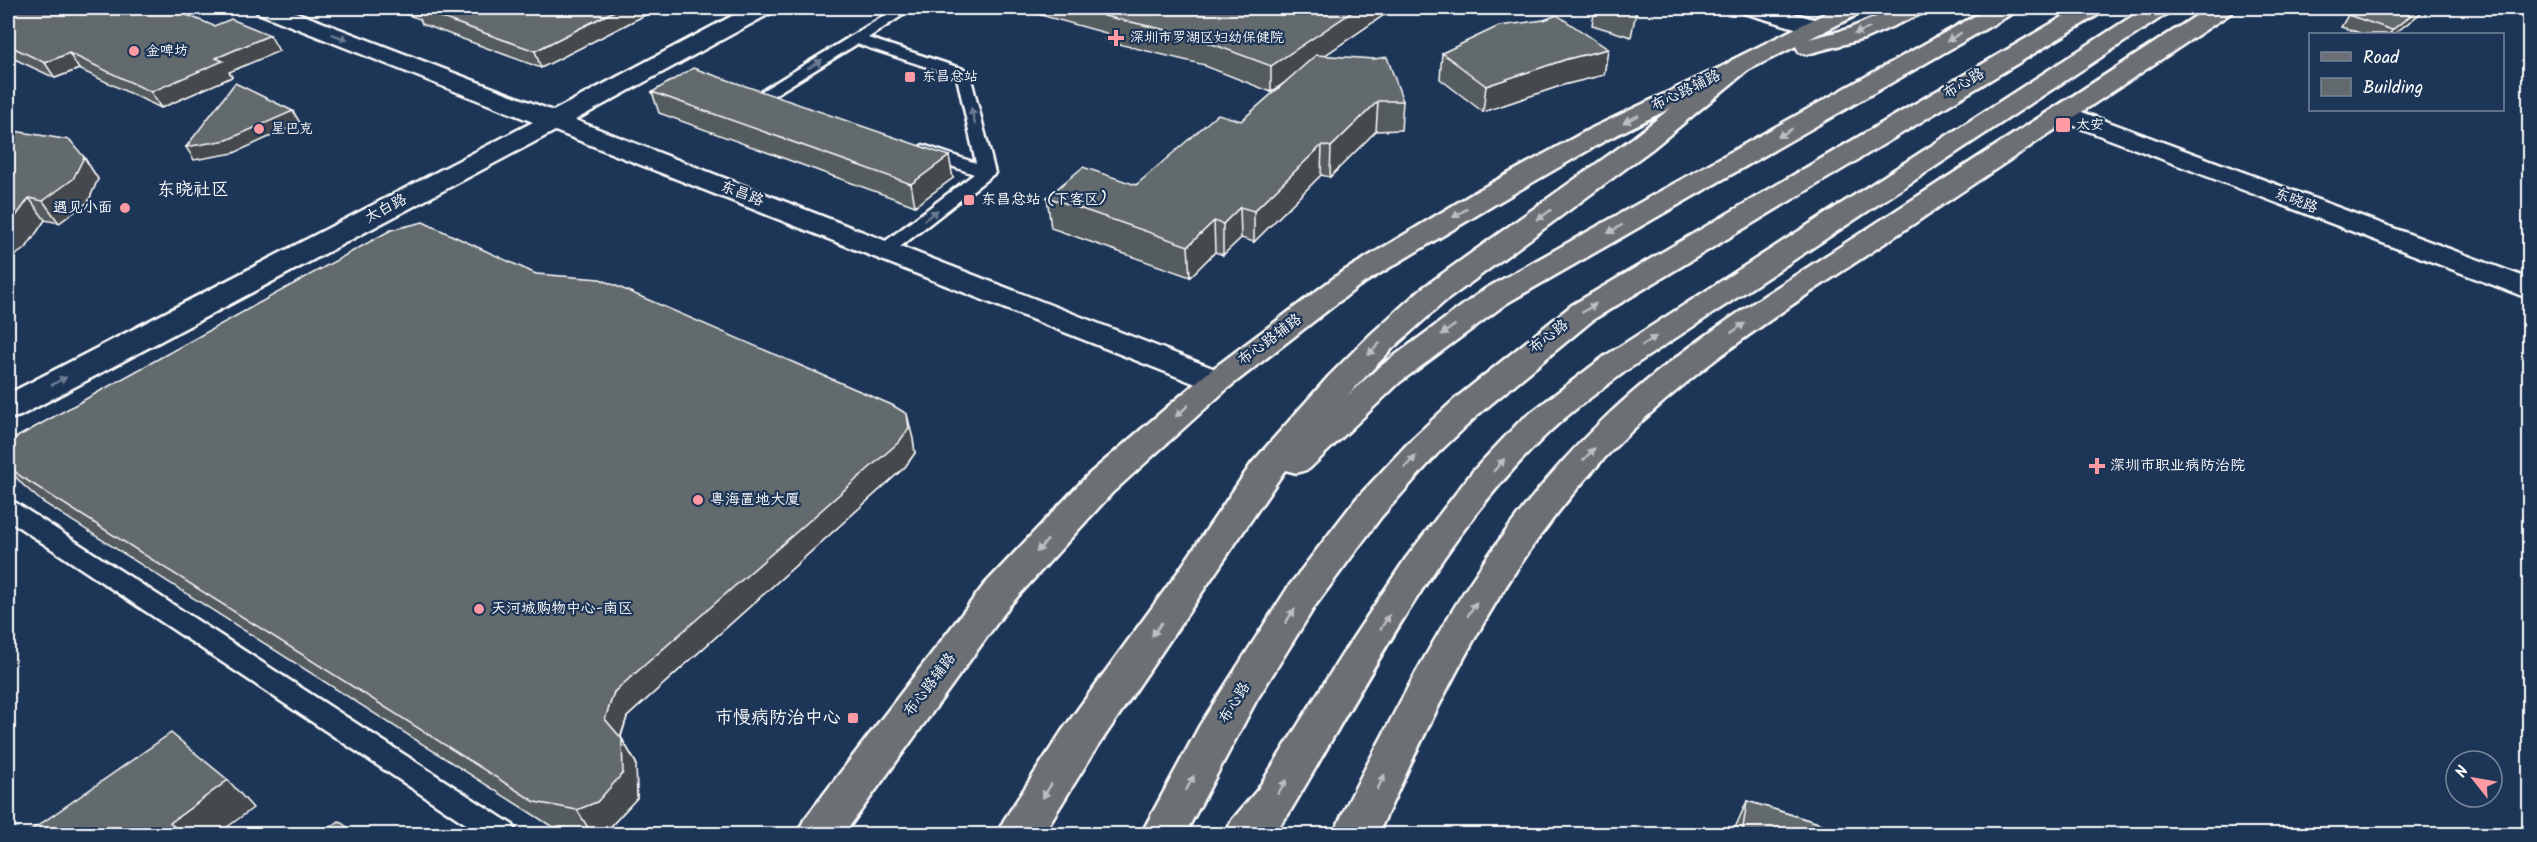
<svg xmlns="http://www.w3.org/2000/svg" width="2537" height="842" viewBox="0 0 2537 842" font-family="Kalam,'LXGW WenKai TC',sans-serif">
<style>
.lines{fill:none;stroke-linecap:round;stroke-linejoin:round}
.lane-casing{stroke:#fff;stroke-width:5}
.secondary-casing{stroke:#fff;stroke-width:5}
.primary-casing{stroke:#fff;stroke-width:5}
.highway-casing{stroke:#fff;stroke-width:5}
.lane{fill:#1d3557;fill-rule:evenodd}
.secondary{fill:#1d3557;fill-rule:evenodd}
.primary{fill:#6c6f75;fill-rule:evenodd}
.highway{fill:#6c6f75;fill-rule:evenodd}
.wall{fill:#555b5f;stroke:#fff;stroke-width:1.5}
.shaded-wall{fill:#454a4d;stroke:#fff;stroke-width:1.5}
.building{fill:#636a6e;stroke:#fff;stroke-width:1.5}
.oneway{fill:#bdbec1}
.oneway2{fill:#6c7c92}
.poi-dot{fill:#ff9aa2;stroke:#1d3557;stroke-width:2}
.labels{text-anchor:middle;dominant-baseline:central;stroke-width:4.5;stroke-linejoin:round;paint-order:stroke}
.far-poi-label{font-size:14px;fill:#fff;stroke:#1d3557;text-anchor:start}
.street-label{font-size:15px;fill:#fff;stroke:#1d3557}
.poi-label{font-size:15px;fill:#fff;stroke:#1d3557;text-anchor:start}
.quarter-label{font-size:18px;fill:#fff;stroke:#1d3557}
.near-poi-label{font-size:18px;fill:#fff;stroke:#1d3557;text-anchor:end}
</style>
<rect width="100%" height="100%" fill="#1d3557"/>
<filter id="ink" filterUnits="userSpaceOnUse"><feTurbulence type="fractalNoise" baseFrequency=".0167" numOctaves="2"/><feDisplacementMap in="SourceGraphic" scale="12" xChannelSelector="R" yChannelSelector="G"/><feConvolveMatrix kernelMatrix="1 2 1 2 8 2 1 2 1" color-interpolation-filters="sRGB"/></filter>
<g filter="url(#ink)">
<g class="lines">
<g class="lane-casing">
<g id="lane">
<polygon points="897,8 905,8 909,11 868,38 969,71 995,173 891,254 879,254 876,250 879,246 974,174 917,154 915,150 923,145 976,163 957,77 857,44 771,97 765,99 757,94"/>
<polygon points="8,501 16,503 513,825 517,834 481,834 8,520"/>
</g>
</g>
<g class="secondary-casing">
<g id="secondary">
<polygon points="255,8 285,8 553,111 747,8 774,8 771,13 575,120 1228,374 1233,381 1228,388 1217,392 1206,388 555,131 20,416 8,419 8,394 533,122 258,13"/>
<polygon points="1741,8 1774,8 1824,22 1828,27 1824,32 1816,34 1744,13"/>
<polygon points="2063,105 2530,279 2530,299 2054,118 2050,113 2054,108"/>
</g>
</g>
<g class="primary-casing">
<polygon id="primary" points="1740,58 1748,60 1752,65 1748,70 1606,140 1497,203 1359,286 1228,388 1112,493 1010,605 844,834 797,834 804,820 984,585 1088,475 1206,374 1339,274 1477,191 1588,130"/>
</g>
<g class="highway-casing">
<g id="highway">
<polygon points="1836,8 1864,8 1861,13 1809,39 1848,29 1897,8 1926,8 1923,13 1864,39 1807,54 1799,52 1796,46 1748,70 1652,149 1443,303 1393,348 1347,396 1378,368 1485,289 1989,8 2016,8 2013,13 1507,303 1400,382 1309,469 1297,473 1285,470 1092,755 1043,834 997,834 1004,820 1062,731 1178,572 1252,463 1329,376 1371,334 1421,289 1634,137 1732,60"/>
<polygon points="2078,8 2104,8 2101,13 1594,319 1480,413 1437,454 1381,517 1315,606 1256,701 1185,834 1141,834 1200,725 1289,586 1356,499 1413,438 1456,398 1572,305"/>
<path d="M2145 8H2171L2168 13 1627 370C1598 392 1568 413 1542 439 1435 545 1364 687 1288 815L1273 834H1225L1232 820 1258 789 1345 650 1406 558 1473 471 1520 421 1605 356Z"/>
<path d="M2208 8H2234L2231 13C2118 88 2004 163 1891 239 1785 309 1675 378 1590 474 1496 579 1436 708 1378 834H1334C1347 801 1366 767 1383 735 1443 617 1513 504 1610 413 1685 343 1775 289 1861 233 1977 158 2093 83 2208 8Z"/>
</g>
</g>
<use href="#lane" class="lane"/>
<use href="#secondary" class="secondary"/>
<use href="#primary" class="primary"/>
<use href="#highway" class="highway"/>
</g>
<g class="wall">
<polygon points="8,8 214,26 279,51 229,72 232,77 161,108 79,69 55,78 8,56"/>
<polygon points="387,8 659,8 541,68 422,24 420,19"/>
<polygon points="1025,8 1394,8 1324,56 1403,101 1401,130 1376,131 1330,177 1321,175 1254,242 1241,238 1223,255 1215,252 1190,277 1051,228 1047,197 1136,185 1241,121 1288,80 1271,92 1205,66 1205,65 1106,41 1106,33 1026,11"/>
<polygon points="1595,8 1637,8 1631,37 1592,25"/>
<polygon points="2427,8 2394,34 2363,34 2341,27 2348,15"/>
<polygon points="1544,20 1608,49 1604,75 1563,85 1483,112 1440,79 1442,53"/>
<polygon points="652,92 953,178 915,206 659,113"/>
<polygon points="8,130 84,157 98,179 88,202 59,223 45,220 26,248"/>
<polygon points="536,274 913,439 915,453 905,467 627,717 621,737 636,763 637,798 611,826 592,834 551,826 41,501 22,484 8,468 8,442"/>
<polygon points="1747,801 1854,834 1734,834 1735,828"/>
</g>
<g class="shaded-wall">
<polygon points="620,8 659,8 541,68 535,51"/>
<polygon points="1358,8 1394,8 1271,92 1271,66"/>
<polygon points="2420,8 2427,8 2394,34 2390,34 2392,30"/>
<polygon points="270,35 279,51 229,72 232,77 161,108 151,92 216,58"/>
<polygon points="1608,49 1604,75 1563,85 1483,112 1486,86 1567,59"/>
<polygon points="69,53 79,69 55,78 45,63"/>
<polygon points="1378,101 1376,131 1330,177 1331,147"/>
<polygon points="293,111 300,123 234,153 194,160 186,147"/>
<polygon points="1322,145 1321,175 1254,242 1254,211"/>
<polygon points="949,156 953,178 915,206 911,184"/>
<polygon points="84,157 98,179 88,202 59,223 43,201"/>
<polygon points="29,198 45,220 26,248 8,260 8,227"/>
<polygon points="1240,207 1241,238 1223,255 1223,224"/>
<polygon points="1214,221 1215,252 1190,277 1188,246"/>
<polygon points="907,414 913,439 915,453 905,467 627,717 618,744 605,719 614,692"/>
<polygon points="622,739 636,763 637,798 611,826 592,834 577,810"/>
<polygon points="228,780 253,808 218,834 174,834 170,823"/>
</g>
<g class="building">
<polygon points="8,8 170,8 214,26 231,19 270,35 216,58 223,61 151,92 69,53 45,63 8,45 8,15 10,14 8,13"/>
<polygon points="414,8 620,8 535,51"/>
<polygon points="1100,8 1358,8 1271,66 1204,41 1206,39 1104,16 1109,10"/>
<polygon points="1621,8 1637,8 1636,12"/>
<polygon points="2358,8 2420,8 2392,30 2348,15"/>
<polygon points="1557,15 1608,49 1567,59 1486,86 1442,53 1499,26 1544,20"/>
<polygon points="1316,55 1374,59 1387,57 1403,101 1378,101 1331,147 1322,145 1254,211 1240,207 1223,224 1214,221 1188,246 1047,197 1083,167 1136,185 1218,114 1241,121"/>
<polygon points="693,68 949,156 911,184 652,92"/>
<polygon points="235,83 293,111 227,140 186,147"/>
<polygon points="8,130 70,140 84,157 73,179 43,201 29,198 9,226 8,227"/>
<polygon points="423,222 536,274 600,279 892,405 907,414 909,428 899,442 614,692 605,719 622,739 623,773 597,802 577,810 535,802 20,476 8,465 8,442 391,230"/>
<polygon points="171,733 228,780 170,823 179,831 174,834 26,834"/>
<polygon points="1747,801 1854,834 1742,834"/>
<polygon points="339,821 357,834 322,834"/>
</g>
<defs><path id="oneway-solid" d="M-6-.8H1V-3.2L6.5 0L1 3.2V.8H-6Z" transform="scale(1.5)"/></defs>
<g class="oneway">
<use href="#oneway-solid" transform="translate(1862 31) rotate(158)"/>
<use href="#oneway-solid" transform="translate(1954 37) rotate(150)"/>
<use href="#oneway-solid" transform="translate(1631 119) rotate(154)"/>
<use href="#oneway-solid" transform="translate(1785 133) rotate(150)"/>
<use href="#oneway-solid" transform="translate(1460 213) rotate(149)"/>
<use href="#oneway-solid" transform="translate(1544 215) rotate(144)"/>
<use href="#oneway-solid" transform="translate(1615 229) rotate(150)"/>
<use href="#oneway-solid" transform="translate(1589 308) rotate(-33)"/>
<use href="#oneway-solid" transform="translate(1738 328) rotate(-35)"/>
<use href="#oneway-solid" transform="translate(1448 330) rotate(145)"/>
<use href="#oneway-solid" transform="translate(1649 341) rotate(-33)"/>
<use href="#oneway-solid" transform="translate(1374 349) rotate(135)"/>
<use href="#oneway-solid" transform="translate(1182 411) rotate(138)"/>
<use href="#oneway-solid" transform="translate(1589 454) rotate(-47)"/>
<use href="#oneway-solid" transform="translate(1410 462) rotate(-46)"/>
<use href="#oneway-solid" transform="translate(1499 465) rotate(-49)"/>
<use href="#oneway-solid" transform="translate(1042 546) rotate(133)"/>
<use href="#oneway-solid" transform="translate(1472 609) rotate(-58)"/>
<use href="#oneway-solid" transform="translate(1290 616) rotate(-56)"/>
<use href="#oneway-solid" transform="translate(1385 622) rotate(-58)"/>
<use href="#oneway-solid" transform="translate(1157 629) rotate(126)"/>
<use href="#oneway-solid" transform="translate(1381 782) rotate(-64)"/>
<use href="#oneway-solid" transform="translate(1190 783) rotate(-62)"/>
<use href="#oneway-solid" transform="translate(1282 787) rotate(-58)"/>
<use href="#oneway-solid" transform="translate(1047 791) rotate(122)"/>
</g>
<g class="oneway2">
<use href="#oneway-solid" transform="translate(340 37) rotate(21)"/>
<use href="#oneway-solid" transform="translate(815 64) rotate(-31)"/>
<use href="#oneway-solid" transform="translate(973 116) rotate(-103)"/>
<use href="#oneway-solid" transform="translate(931 215) rotate(-37)"/>
<use href="#oneway-solid" transform="translate(59 381) rotate(-28)"/>
</g>
</g>
<g class="poi-dot">
<path d="M1113 29h6v6h6v6h-6v6h-6v-6h-6v-6h6z"/>
<circle cx="134" cy="51" r="6"/>
<rect x="904" y="71" width="12" height="12" rx="3"/>
<rect x="2055" y="117" width="16" height="16" rx="3"/>
<circle cx="259" cy="129" r="6"/>
<rect x="963" y="194" width="12" height="12" rx="3"/>
<circle cx="125" cy="208" r="6"/>
<path d="M2094 457h6v6h6v6h-6v6h-6v-6h-6v-6h6z"/>
<circle cx="698" cy="500" r="6"/>
<circle cx="479" cy="609" r="6"/>
<rect x="847" y="712" width="12" height="12" rx="3"/>
</g>
<g class="labels">
<g class="far-poi-label">
<text x="1130" y="38">深圳市罗湖区妇幼保健院</text>
<text x="146" y="51">金啤坊</text>
<text x="922" y="77">东昌总站</text>
<text x="2076" y="125">太安</text>
<text x="271" y="129">星巴克</text>
</g>
<g class="street-label">
<text transform="translate(1964 84) rotate(-31)">布心路</text>
<text transform="translate(1686 91) rotate(-26)">布心路辅路</text>
<text transform="translate(742 194) rotate(21)">东昌路</text>
<text transform="translate(2296 201) rotate(21)">东晓路</text>
<text transform="translate(386 209) rotate(-28)">太白路</text>
<text transform="translate(1549 337) rotate(-38)">布心路</text>
<text transform="translate(1270 340) rotate(-37)">布心路辅路</text>
<text transform="translate(930 685) rotate(-53)">布心路辅路</text>
<text transform="translate(1235 703) rotate(-59)">布心路</text>
</g>
<g class="poi-label">
<text x="981" y="200">东昌总站 (下客区)</text>
<text x="113" y="208" text-anchor="end">遇见小面</text>
<text x="2110" y="466">深圳市职业病防治院</text>
<text x="710" y="500">粤海置地大厦</text>
<text x="491" y="609">天河城购物中心-南区</text>
</g>
<g class="quarter-label">
<text x="193" y="190">东晓社区</text>
</g>
<g class="near-poi-label">
<text x="841" y="718">市慢病防治中心</text>
</g>
</g>
<rect width="2537" height="842" fill="none" stroke="#1d3557" stroke-width="30"/>
<rect x="15" y="15" width="2507" height="812" fill="none" stroke="#fff" stroke-width="2" filter="url(#ink)"/>
<rect x="2309" y="33" width="195" height="78" fill="#1d3557" stroke="#77869a" stroke-width="1.5"/>
<rect x="2321" y="52" width="30" height="9" fill="#6c6f75" stroke="#77869a" stroke-width="1.5"/>
<text x="2363" y="63" font-size="18" fill="#ffffff">Road</text>
<rect x="2321" y="78" width="30" height="18" fill="#636a6e" stroke="#77869a" stroke-width="1.5"/>
<text x="2363" y="93" font-size="18" fill="#ffffff">Building</text>
<g transform="translate(2474 779) rotate(301)"><circle r="28" fill="#1d3557" stroke="#77869a" stroke-width="1.5"/>
<path d="M0-4.5L10 22L0 15L-10 22Z" fill="#ff9aa2"/>
<text y="-9" font-size="16" font-weight="bold" text-anchor="middle" fill="#ffffff">N</text>
</g>
</svg>
